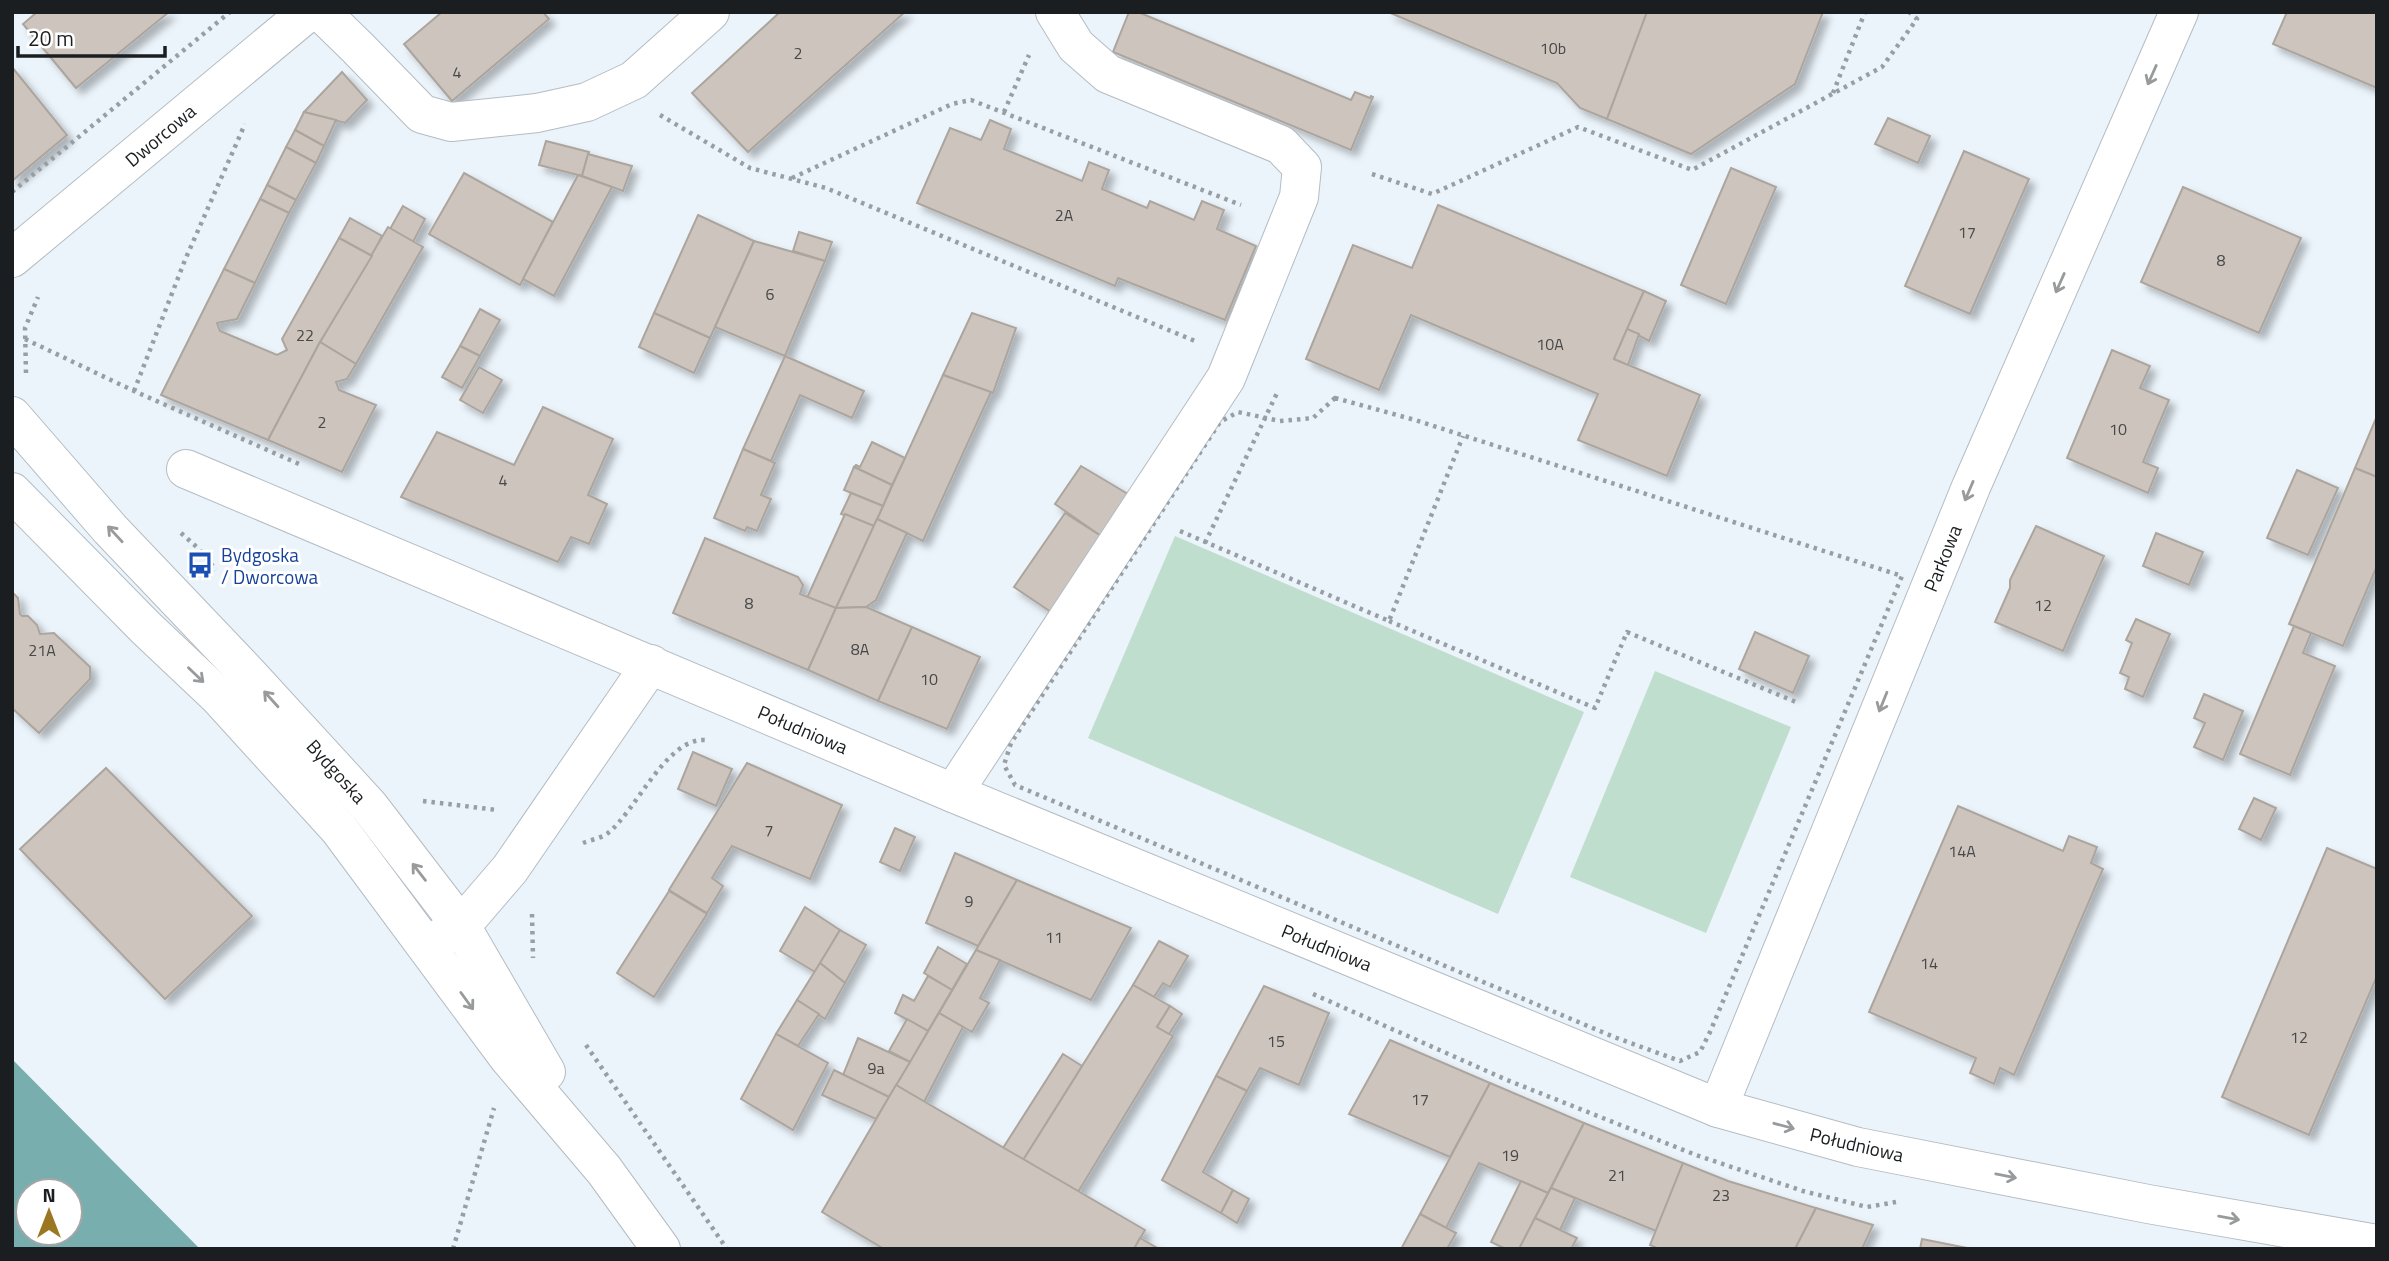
<svg xmlns="http://www.w3.org/2000/svg" width="2389" height="1261" viewBox="0 0 2389 1261" font-family="'Titillium Web',sans-serif">
<style>
.green{fill:#c0decd}
.water{fill:#79aeaf;fill-rule:evenodd}
.building{fill:#ccc4bd;stroke:#aca59e;stroke-width:2;filter:url(#shadow)}
.lines{fill:none;stroke-linecap:round;stroke-linejoin:round}
.minor-casing{stroke:#b5bcc3;stroke-width:40}
.path{stroke:#989fa4;stroke-width:4.5;stroke-dasharray:3.5 5;stroke-linecap:butt}
.minor{stroke:#fff;stroke-width:38}
.oneway{stroke:#989a9b}
.labels{text-anchor:middle;dominant-baseline:central;stroke-width:6;stroke-linejoin:round;paint-order:stroke}
.number-label{font-size:16px;fill:#474847}
.street-label{font-size:19px;fill:#1b1e20;stroke:#fff}
.transit-label{font-size:19px;fill:#164399;stroke:#fff;text-anchor:start}
</style>
<defs>
<filter id="shadow"><feDropShadow dx="6" dy="6" stdDeviation="3.5" flood-color="#0004"/></filter>
</defs>
<rect width="100%" height="100%" fill="#ebf4fb"/>
<g class="green">
<polygon points="1175,536 1584,712 1498,914 1088,738"/>
<polygon points="1655,671 1791,727 1706,933 1570,877"/>
</g>
<path class="water" d="M12 1059 200 1249H12ZM28 1191H70V1233H28Z"/>
<g class="building">
<polygon points="37,12 169,12 76,88 23,24"/>
<polygon points="442,12 543,12 549,19 452,101 404,44"/>
<polygon points="780,12 905,12 748,152 692,93"/>
<polygon points="1129,12 1138,12 1351,100 1355,92 1370,98 1371,96 1373,97 1351,150 1113,52"/>
<polygon points="1388,12 1647,12 1607,119 1580,108 1557,83"/>
<polygon points="1647,12 1823,12 1795,84 1691,154 1607,119"/>
<polygon points="2287,12 2377,12 2377,88 2273,44"/>
<polygon points="12,67 67,135 12,181"/>
<polygon points="342,72 367,100 345,123 304,112"/>
<polygon points="304,112 336,120 324,146 295,130"/>
<polygon points="1888,118 1930,136 1918,163 1875,144"/>
<polygon points="990,120 1011,129 1004,149 1082,181 1089,162 1109,170 1102,189 1147,208 1150,201 1194,220 1202,201 1224,210 1217,229 1256,246 1225,320 1118,278 1115,286 917,203 950,128 981,140"/>
<polygon points="295,130 324,146 316,163 286,147"/>
<polygon points="546,141 589,152 582,176 539,165"/>
<polygon points="286,147 316,163 296,200 267,185"/>
<polygon points="1964,151 2029,179 1970,314 1905,286"/>
<polygon points="588,154 632,166 623,191 582,176"/>
<polygon points="1731,168 1776,187 1726,304 1681,285"/>
<polygon points="464,173 553,222 520,285 429,234"/>
<polygon points="578,175 612,187 554,296 523,279"/>
<polygon points="267,185 296,200 289,213 260,199"/>
<polygon points="2183,187 2301,238 2259,333 2141,282"/>
<polygon points="260,199 289,213 255,283 224,269"/>
<polygon points="1438,205 1644,291 1614,359 1700,395 1667,476 1578,440 1598,394 1411,315 1379,390 1306,359 1353,245 1412,268"/>
<polygon points="403,206 425,219 413,242 390,229"/>
<polygon points="698,215 754,241 710,338 654,313"/>
<polygon points="350,218 382,236 372,256 339,238"/>
<polygon points="388,227 423,247 356,364 320,342"/>
<polygon points="799,232 832,242 825,261 793,251"/>
<polygon points="339,238 372,256 320,342 268,440 161,395 224,269 255,283 237,319 217,323 220,331 277,355 287,350 282,339"/>
<polygon points="754,241 825,261 785,356 715,327"/>
<polygon points="1644,291 1666,301 1649,341 1627,329"/>
<polygon points="480,309 500,320 480,356 460,346"/>
<polygon points="654,313 710,338 694,373 639,347"/>
<polygon points="972,313 1016,328 993,393 943,375"/>
<polygon points="1627,329 1639,334 1628,365 1614,359"/>
<polygon points="320,342 356,364 347,379 336,382 339,390 376,405 342,472 268,440"/>
<polygon points="460,346 480,356 462,388 442,377"/>
<polygon points="2112,350 2150,366 2140,388 2169,400 2143,462 2158,468 2148,493 2067,458"/>
<polygon points="785,356 864,391 852,418 800,395 771,461 743,449"/>
<polygon points="479,367 502,380 483,413 460,400"/>
<polygon points="943,375 991,392 923,541 877,519"/>
<polygon points="543,407 613,439 588,495 607,504 589,544 571,537 558,562 401,497 437,432 514,465"/>
<polygon points="2377,416 2377,477 2355,468"/>
<polygon points="872,442 905,458 892,485 854,467 856,465 860,467"/>
<polygon points="743,449 775,463 761,495 771,499 757,531 747,527 745,531 714,518"/>
<polygon points="1081,466 1128,494 1101,536 1055,504"/>
<polygon points="854,467 892,485 883,506 844,490"/>
<polygon points="2355,468 2377,477 2377,566 2343,646 2289,624"/>
<polygon points="2297,470 2338,488 2308,555 2267,538"/>
<polygon points="851,493 883,506 874,526 841,514"/>
<polygon points="1065,513 1101,536 1051,612 1014,587"/>
<polygon points="845,514 874,526 836,608 807,598"/>
<polygon points="877,519 907,533 876,600 866,607 836,608"/>
<polygon points="2036,526 2104,556 2063,651 1995,622 2010,588 2010,580"/>
<polygon points="2156,533 2203,552 2189,585 2143,566"/>
<polygon points="705,538 798,577 803,585 800,594 836,608 808,670 673,613"/>
<polygon points="12,592 18,598 20,614 22,616 28,616 37,625 40,634 54,633 90,667 90,679 39,733 12,708"/>
<polygon points="866,607 912,627 878,701 808,670 836,608"/>
<polygon points="2136,619 2170,634 2143,697 2125,689 2129,677 2120,673 2132,643 2126,640"/>
<polygon points="2294,626 2311,633 2303,653 2335,666 2290,775 2240,754"/>
<polygon points="912,627 980,657 947,729 878,701"/>
<polygon points="1755,632 1809,656 1793,693 1739,669"/>
<polygon points="2204,694 2243,711 2223,760 2194,747 2205,723 2194,718"/>
<polygon points="693,752 732,769 716,806 678,789"/>
<polygon points="747,763 842,805 810,879 732,846 712,878 723,886 707,913 669,890"/>
<polygon points="106,768 252,916 165,999 20,849"/>
<polygon points="2254,798 2276,808 2261,840 2239,829"/>
<polygon points="1958,806 2063,851 2069,836 2097,847 2091,863 2103,869 2014,1075 2000,1068 1994,1084 1970,1073 1976,1058 1869,1012"/>
<polygon points="895,828 915,837 900,871 880,862"/>
<polygon points="2327,848 2377,869 2377,976 2309,1135 2222,1097"/>
<polygon points="955,853 1017,880 978,946 926,923"/>
<polygon points="1017,880 1131,928 1091,1000 976,950"/>
<polygon points="669,891 707,914 654,997 617,973"/>
<polygon points="805,907 840,930 815,972 780,951"/>
<polygon points="840,930 866,945 845,983 820,963"/>
<polygon points="1159,941 1188,956 1170,987 1163,983 1154,997 1133,985"/>
<polygon points="938,947 967,964 952,990 924,973"/>
<polygon points="976,950 1000,960 980,998 989,1003 972,1032 939,1013"/>
<polygon points="820,963 845,983 825,1019 797,1000"/>
<polygon points="928,976 952,990 928,1031 895,1013 903,995 914,1001"/>
<polygon points="1133,985 1170,1006 1157,1027 1173,1036 1078,1192 1023,1160"/>
<polygon points="1264,986 1329,1013 1299,1085 1260,1068 1247,1091 1216,1076"/>
<polygon points="797,1000 819,1014 798,1046 776,1034"/>
<polygon points="1170,1006 1182,1014 1169,1034 1157,1027"/>
<polygon points="939,1013 963,1027 924,1102 896,1085"/>
<polygon points="907,1019 928,1031 910,1062 889,1051"/>
<polygon points="776,1034 828,1063 793,1130 741,1099"/>
<polygon points="858,1038 910,1062 889,1097 843,1075"/>
<polygon points="1390,1040 1490,1083 1450,1157 1349,1114"/>
<polygon points="1063,1054 1082,1066 1023,1160 1003,1148"/>
<polygon points="834,1070 889,1097 876,1119 822,1095"/>
<polygon points="1216,1076 1247,1091 1203,1172 1233,1190 1221,1213 1162,1180"/>
<polygon points="1490,1083 1584,1123 1548,1193 1479,1163 1446,1228 1420,1214"/>
<polygon points="896,1085 1145,1230 1134,1249 884,1249 822,1212"/>
<polygon points="1584,1123 1683,1163 1656,1231 1551,1188"/>
<polygon points="1683,1163 1728,1181 1816,1208 1795,1249 1659,1249 1650,1245"/>
<polygon points="1521,1181 1548,1193 1519,1249 1506,1249 1491,1242"/>
<polygon points="1551,1188 1575,1198 1560,1230 1535,1218"/>
<polygon points="1233,1190 1249,1199 1237,1223 1221,1213"/>
<polygon points="1816,1208 1873,1225 1862,1249 1795,1249"/>
<polygon points="1420,1214 1456,1233 1447,1249 1401,1249"/>
<polygon points="1535,1218 1577,1238 1571,1249 1519,1249"/>
<polygon points="1140,1238 1159,1249 1134,1249"/>
<polygon points="1922,1239 1972,1249 1920,1249"/>
</g>
<g class="lines">
<g class="minor-casing">
<g id="minor">
<polyline points="321,12 358,48 422,114 451,122 537,113 587,102 634,80 710,12"/>
<polyline points="12,258 308,12"/>
<polyline points="12,416 110,529 249,675 369,806 461,926 546,1072"/>
<polyline points="186,469 953,793 1718,1108 1858,1147 2148,1204 2377,1244"/>
<polyline points="12,492 146,628 219,697 339,829 508,1057 604,1170 661,1249"/>
<polyline points="953,793 1226,378 1299,197 1302,167 1281,145 1108,74 1076,46 1055,12"/>
<polyline points="440,938 461,926 510,869 651,664"/>
<polyline points="1718,1108 1971,487 2179,12"/>
</g>
</g>
<g class="path">
<polyline points="1833,93 1865,12"/>
<polyline points="1004,112 1029,55"/>
<polyline points="660,115 750,168 826,188 1195,341"/>
<polyline points="1372,174 1432,194 1578,127 1692,170 1882,67 1917,19 1909,12"/>
<polyline points="792,178 952,104 971,100 1241,205"/>
<polyline points="12,192 230,12"/>
<polyline points="25,339 134,391 299,464"/>
<polyline points="26,373 25,328 38,297"/>
<polyline points="134,391 185,260 245,124"/>
<polygon points="1335,398 1415,420 1902,576 1710,1032 1700,1052 1680,1061 1614,1037 1015,785 1004,765 1011,743 1220,422 1238,412 1280,421 1313,418"/>
<polyline points="1180,531 1389,621 1463,436"/>
<polyline points="181,533 199,549 216,570"/>
<polyline points="1205,543 1278,391"/>
<polyline points="1389,621 1595,708 1627,632 1796,702"/>
<polyline points="423,801 497,810"/>
<path d="M583 843C590 840 602 838 608 833 636 811 666 738 705 740"/>
<polyline points="532,914 533,958"/>
<polyline points="1313,994 1507,1080 1696,1155 1803,1191 1867,1207 1896,1202"/>
<polyline points="586,1045 727,1249"/>
<polyline points="453,1249 494,1108"/>
</g>
<use href="#minor" class="minor"/>
</g>
<defs><path id="oneway-shaft" d="M-6 0H5M1.5-3L5.5 0L1.5 3" fill="none" stroke-width="1.6" stroke-linecap="round" stroke-linejoin="round" transform="scale(1.75)"/></defs>
<g class="oneway">
<use href="#oneway-shaft" transform="translate(2152 75) rotate(114)"/>
<use href="#oneway-shaft" transform="translate(2060 283) rotate(114)"/>
<use href="#oneway-shaft" transform="translate(1969 491) rotate(113)"/>
<use href="#oneway-shaft" transform="translate(115 534) rotate(-133)"/>
<use href="#oneway-shaft" transform="translate(196 675) rotate(44)"/>
<use href="#oneway-shaft" transform="translate(271 699) rotate(-132)"/>
<use href="#oneway-shaft" transform="translate(1883 702) rotate(112)"/>
<use href="#oneway-shaft" transform="translate(419 872) rotate(-128)"/>
<use href="#oneway-shaft" transform="translate(467 1001) rotate(54)"/>
<use href="#oneway-shaft" transform="translate(1784 1126) rotate(15)"/>
<use href="#oneway-shaft" transform="translate(2006 1176) rotate(11)"/>
<use href="#oneway-shaft" transform="translate(2229 1218) rotate(10)"/>
</g>
<defs>
<g id="bus-bare" transform="scale(2.1)"><path d="M-5-6H5V4H4V6H2V4H-2V6H-4V4H-5ZM-3.5-4V0h7V-4ZM-3.5 1.2v1.5H-2V1.2ZM2 1.2v1.5H3.5V1.2Z" fill="#1a4fb4" stroke="#fff" stroke-width="2.5" paint-order="stroke"/></g>
</defs>
<g fill-rule="evenodd">
<use href="#bus-bare" x="200" y="565"/>
</g>
<g class="labels">
<g class="number-label">
<text x="1553" y="48">10b</text>
<text x="798" y="53">2</text>
<text x="457" y="72">4</text>
<text x="1064" y="215">2A</text>
<text x="1967" y="232">17</text>
<text x="2221" y="260">8</text>
<text x="770" y="294">6</text>
<text x="305" y="335">22</text>
<text x="1550" y="344">10A</text>
<text x="322" y="422">2</text>
<text x="2118" y="429">10</text>
<text x="503" y="480">4</text>
<text x="749" y="603">8</text>
<text x="2043" y="605">12</text>
<text x="860" y="649">8A</text>
<text x="42" y="650">21A</text>
<text x="929" y="679">10</text>
<text x="769" y="830">7</text>
<text x="1962" y="851">14A</text>
<text x="969" y="901">9</text>
<text x="1054" y="937">11</text>
<text x="1929" y="963">14</text>
<text x="2299" y="1037">12</text>
<text x="1276" y="1041">15</text>
<text x="876" y="1068">9a</text>
<text x="1420" y="1099">17</text>
<text x="1510" y="1155">19</text>
<text x="1617" y="1175">21</text>
<text x="1721" y="1195">23</text>
</g>
<g class="street-label">
<text transform="translate(160 135) rotate(-40)">Dworcowa</text>
<text transform="translate(1942 558) rotate(-68)">Parkowa</text>
<text transform="translate(803 729) rotate(23)">Południowa</text>
<text transform="translate(337 771) rotate(48)">Bydgoska</text>
<text transform="translate(1327 947) rotate(22)">Południowa</text>
<text transform="translate(1857 1144) rotate(13)">Południowa</text>
</g>
<g class="transit-label">
<text x="221" y="554">Bydgoska<tspan x="221" dy="22">/ Dworcowa</tspan></text>
</g>
</g>
<rect width="2389" height="1261" fill="none" stroke="#1b1e20" stroke-width="28"/>
<g transform="translate(49 1212)"><circle r="33" fill="#ffffff" stroke="#a4a5a6" stroke-width="2"/>
<path d="M0-5L12 26L0 18L-12 26Z" fill="#9c7722"/>
<text y="-10" font-size="19" font-weight="bold" text-anchor="middle" fill="#1b1e20">N</text>
</g>
<path d="M18 46v10h147v-10" fill="none" stroke="#1b1e20" stroke-width="3.5"/>
<text x="28" y="46" font-size="21" fill="#1b1e20" stroke="#ffffff" stroke-width="5" paint-order="stroke">20 m</text>
</svg>
